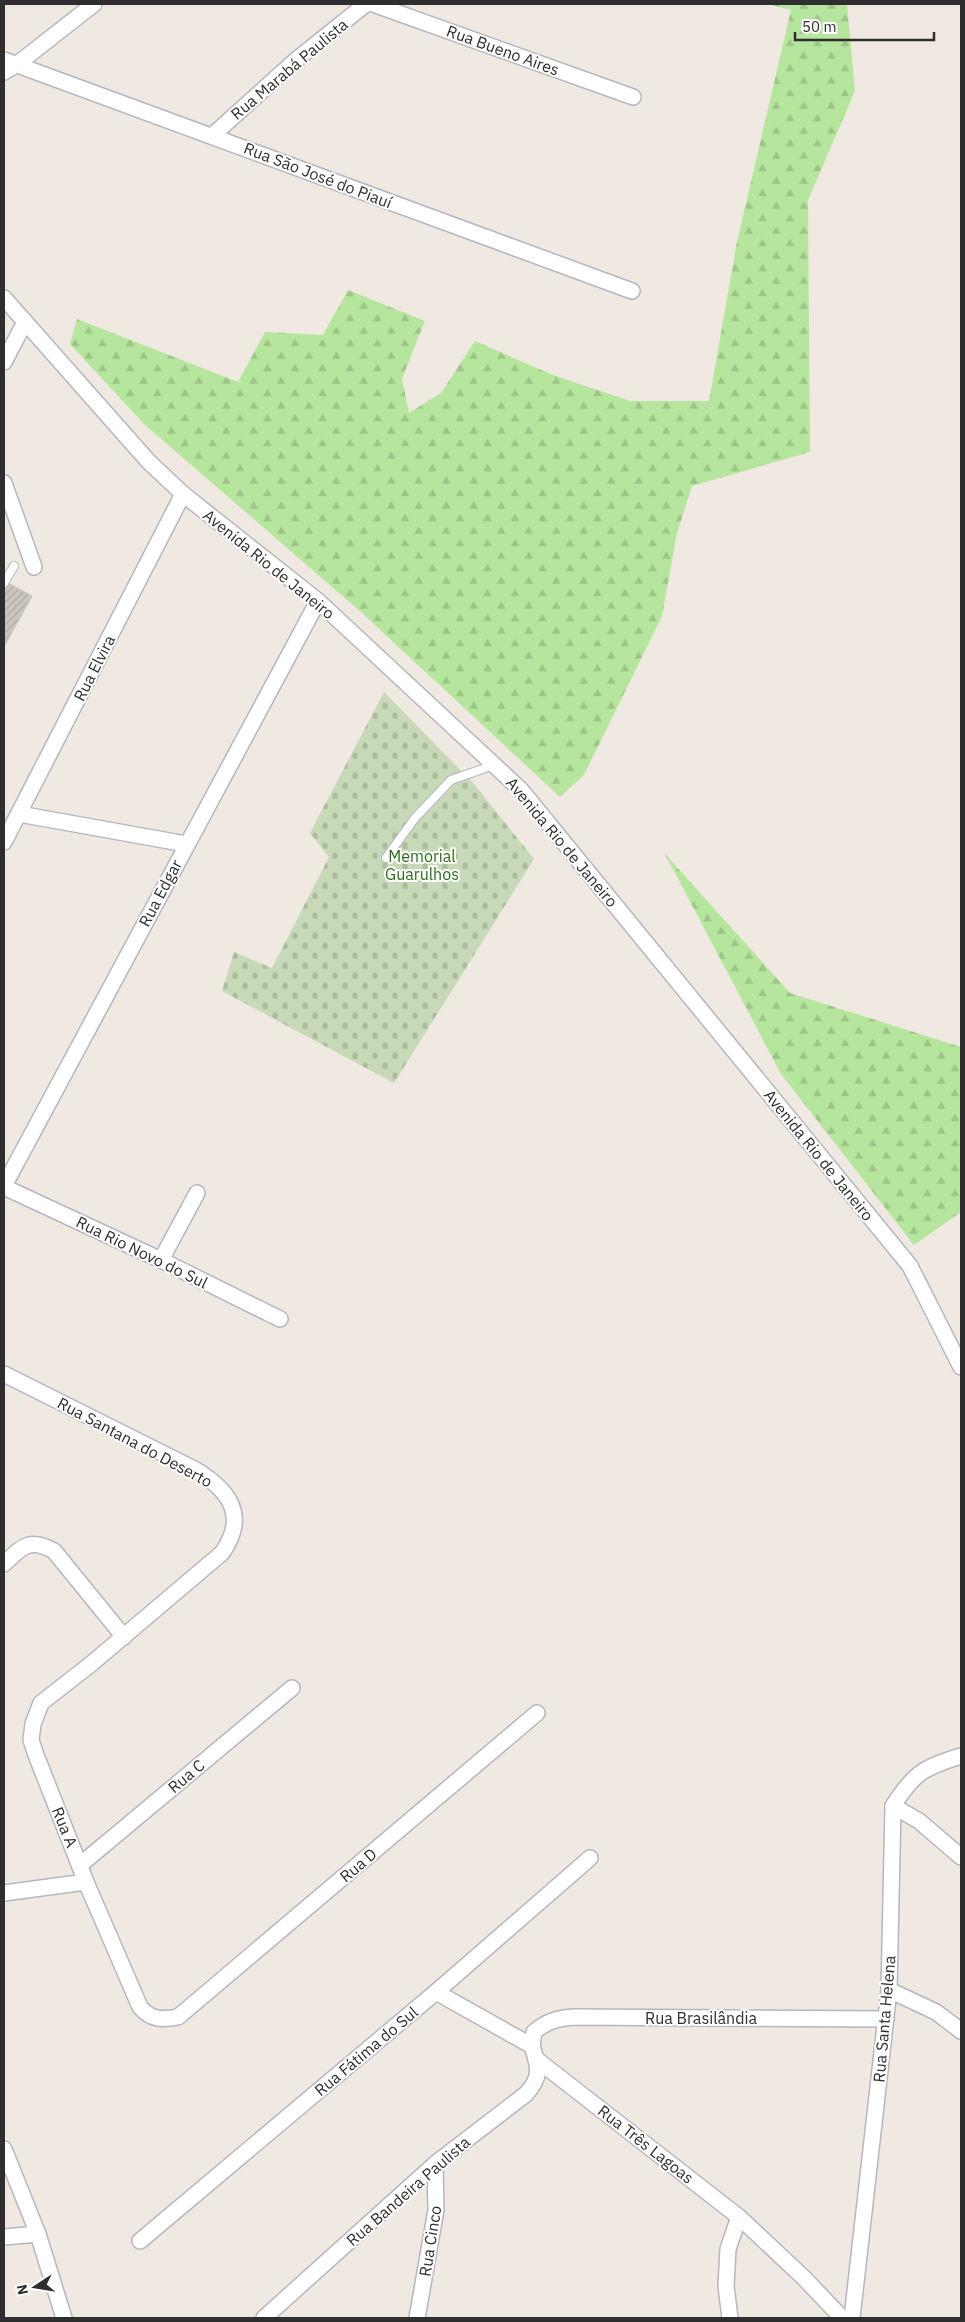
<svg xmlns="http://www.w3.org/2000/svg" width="965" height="2322" viewBox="0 0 965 2322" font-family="'IBM Plex Sans',sans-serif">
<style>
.forest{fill:url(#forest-firs)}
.cemetery{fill:url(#cemetery-stones)}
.building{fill:url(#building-hatch);stroke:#cbc5ba}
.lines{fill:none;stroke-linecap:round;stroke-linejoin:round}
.service-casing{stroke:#b4b7c1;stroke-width:10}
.minor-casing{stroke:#b4b7c1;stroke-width:18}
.service{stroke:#fff;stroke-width:8}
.minor{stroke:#fff;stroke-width:15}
.labels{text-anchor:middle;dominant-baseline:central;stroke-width:4;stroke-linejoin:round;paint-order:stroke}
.street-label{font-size:16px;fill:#2e2e2e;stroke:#fff}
.park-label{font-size:16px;fill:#2c6e1b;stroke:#fff}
</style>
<defs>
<pattern id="forest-firs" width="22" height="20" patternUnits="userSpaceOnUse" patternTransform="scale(1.25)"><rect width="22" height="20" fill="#b6e59e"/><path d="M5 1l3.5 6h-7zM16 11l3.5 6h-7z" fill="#9dc588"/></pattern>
<pattern id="cemetery-stones" width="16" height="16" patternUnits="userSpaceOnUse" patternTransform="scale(1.25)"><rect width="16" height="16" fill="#c8d9b8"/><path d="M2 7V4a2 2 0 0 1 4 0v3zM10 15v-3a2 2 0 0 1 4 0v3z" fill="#acbb9e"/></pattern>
<pattern id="building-hatch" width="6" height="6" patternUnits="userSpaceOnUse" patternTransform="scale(1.25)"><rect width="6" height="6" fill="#cbc7bf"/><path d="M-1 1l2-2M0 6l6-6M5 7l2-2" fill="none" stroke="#afaba4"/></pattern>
</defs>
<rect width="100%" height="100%" fill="#efe9e1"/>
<g class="forest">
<polygon points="768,4 847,4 855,91 808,200 810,452 692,486 677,533 662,616 584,775 560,797 362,613 144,424 70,344 77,319 238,382 265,332 323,335 348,290 425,321 402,379 409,413 441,393 475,341 553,375 630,401 709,401 737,242 791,10"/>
<polygon points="665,854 790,993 961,1047 961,1212 914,1245 781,1074"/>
</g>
<polygon class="cemetery" points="384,692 474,784 534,859 394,1083 222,991 234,952 272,968 329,857 310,833"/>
<polygon class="building" points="10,584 32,596 4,647 4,589"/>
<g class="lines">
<g class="service-casing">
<g id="service">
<polyline points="4,583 14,566"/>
<polyline points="386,858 415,818 451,780 494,765"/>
</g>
</g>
<g class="minor-casing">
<g id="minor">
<polyline points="373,4 633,97"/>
<polyline points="4,60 632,291"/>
<polyline points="4,72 16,65 94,4"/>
<polyline points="213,135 296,60 366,4"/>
<polyline points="4,298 148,461 183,494 318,601 521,790 910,1266 961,1367"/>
<polyline points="4,362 25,322"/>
<polyline points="4,483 34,567"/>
<polyline points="19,814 186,844"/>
<polyline points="4,842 183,494"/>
<polyline points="4,1186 318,601"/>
<polyline points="4,1187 161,1260 280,1319"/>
<polyline points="161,1260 197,1193"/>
<path d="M4 1374 196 1470C230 1491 248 1516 222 1553L91 1664 41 1703 33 1724 31 1740 36 1755 86 1882 140 2007C151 2020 162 2020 178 2017L537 1713"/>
<path d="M4 1564C22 1547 29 1537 54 1551L124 1637"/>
<polyline points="893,1806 919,1821 961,1857"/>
<polyline points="80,1865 292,1688"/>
<polyline points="4,1893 86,1882"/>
<polyline points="889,1990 936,2012 961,2031"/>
<path d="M532 2046 534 2032C547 2021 558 2018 574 2017L886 2019"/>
<polyline points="536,2059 739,2217 804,2278 842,2318"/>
<polyline points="4,2149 38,2234 64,2318"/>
<polyline points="4,2237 38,2234"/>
<polyline points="140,2241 436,1992 590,1858"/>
<path d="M264 2318 435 2164 526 2094C542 2076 539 2068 532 2046L436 1992"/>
<polyline points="417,2318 436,2210 435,2164"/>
<polyline points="730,2318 726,2286 728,2249 739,2217"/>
<path d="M852 2318 889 1990 893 1806C914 1773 924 1767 961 1756"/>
</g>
</g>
<use href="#service" class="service"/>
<use href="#minor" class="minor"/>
</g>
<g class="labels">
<g class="street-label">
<text transform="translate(503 50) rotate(20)">Rua Bueno Aires</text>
<text transform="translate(289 69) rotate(-40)">Rua Marabá Paulista</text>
<text transform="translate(318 175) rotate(21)">Rua São José do Piauí</text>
<text transform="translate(269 564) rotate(39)">Avenida Rio de Janeiro</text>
<text transform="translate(94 668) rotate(-63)">Rua Elvira</text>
<text transform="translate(562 842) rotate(50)">Avenida Rio de Janeiro</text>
<text transform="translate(160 893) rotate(-62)">Rua Edgar</text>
<text transform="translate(819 1155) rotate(51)">Avenida Rio de Janeiro</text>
<text transform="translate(142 1252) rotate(26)">Rua Rio Novo do Sul</text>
<text transform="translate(135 1442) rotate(28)">Rua Santana do Deserto</text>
<text transform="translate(186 1776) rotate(-40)">Rua C</text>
<text transform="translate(65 1827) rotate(68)">Rua A</text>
<text transform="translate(358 1865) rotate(-40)">Rua D</text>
<text x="701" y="2018">Rua Brasilândia</text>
<text transform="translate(884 2019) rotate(-85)">Rua Santa Helena</text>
<text transform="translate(366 2051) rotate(-40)">Rua Fátima do Sul</text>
<text transform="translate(646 2144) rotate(38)">Rua Três Lagoas</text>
<text transform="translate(408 2191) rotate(-41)">Rua Bandeira Paulista</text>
<text transform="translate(430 2241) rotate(-81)">Rua Cinco</text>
</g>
<g class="park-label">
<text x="422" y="856">Memorial<tspan x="422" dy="18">Guarulhos</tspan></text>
</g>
</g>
<rect width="965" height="2322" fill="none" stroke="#2e2e2e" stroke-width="10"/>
<g transform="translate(35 2287) rotate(258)" stroke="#ffffff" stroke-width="4" paint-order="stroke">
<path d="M0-4L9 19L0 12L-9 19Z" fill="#2e2e2e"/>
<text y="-8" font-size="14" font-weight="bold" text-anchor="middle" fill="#2e2e2e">N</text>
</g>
<path d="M795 32v8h139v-8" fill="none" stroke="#2e2e2e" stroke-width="2.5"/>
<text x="802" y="32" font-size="15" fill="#2e2e2e" stroke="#ffffff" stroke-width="4" paint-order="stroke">50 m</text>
</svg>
